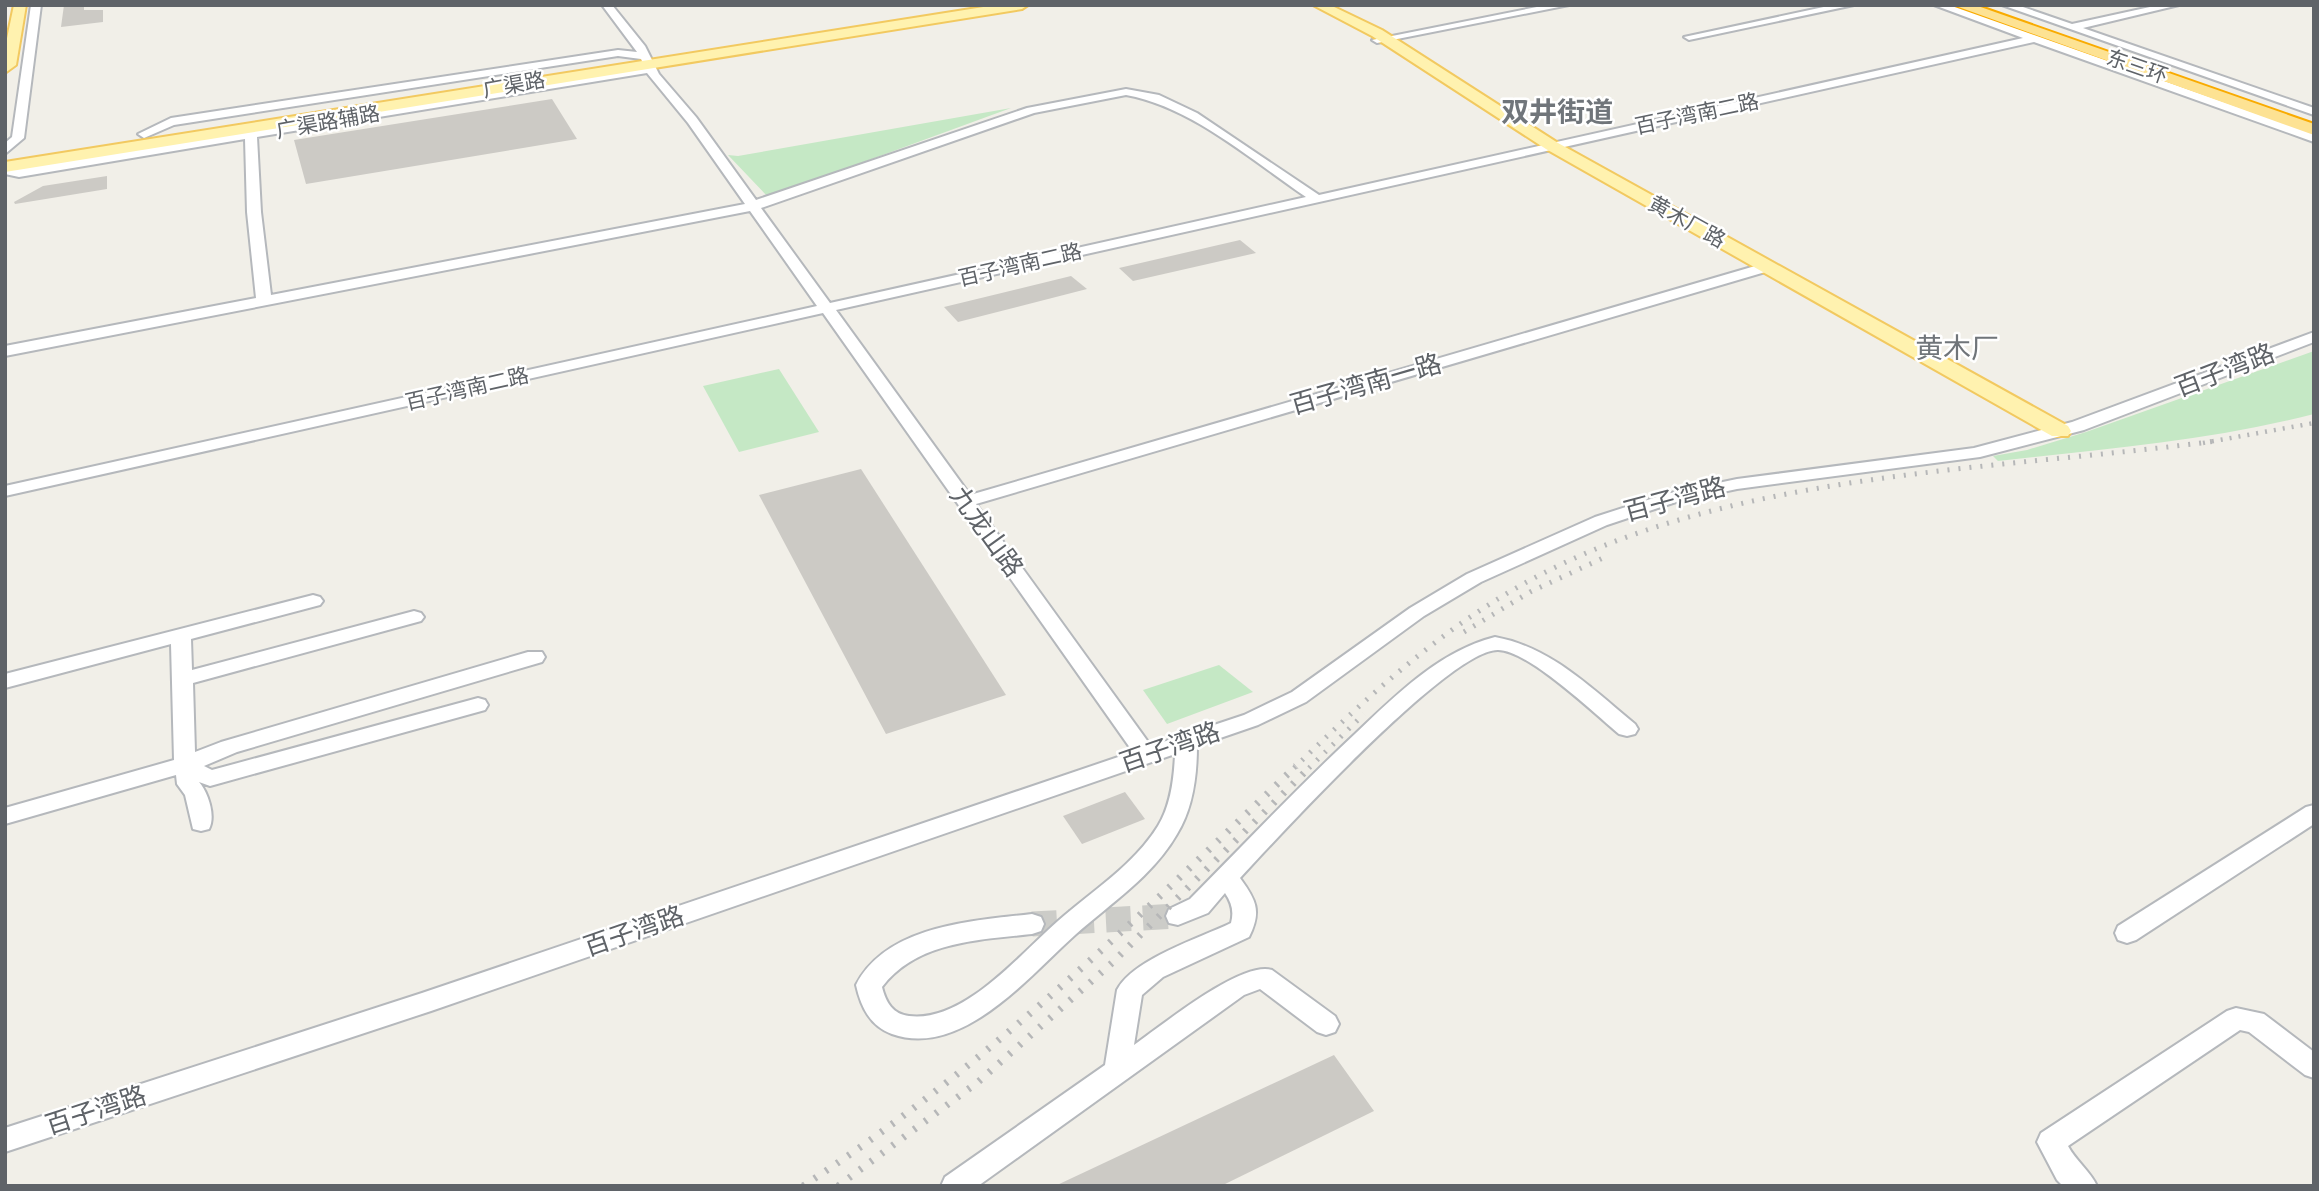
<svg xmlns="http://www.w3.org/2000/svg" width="2319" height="1191" viewBox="0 0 2319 1191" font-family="Signika,'Noto Sans SC',sans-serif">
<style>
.green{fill:#c5e8c5}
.building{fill:#cccac5}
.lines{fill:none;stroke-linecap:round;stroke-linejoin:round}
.minor-tunnel{stroke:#ccccc8;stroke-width:25;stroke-dasharray:25 12;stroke-linecap:butt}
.minor-casing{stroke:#b5b8bc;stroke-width:4}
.major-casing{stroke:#f2c960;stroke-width:4}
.highway-casing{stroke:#f9ab00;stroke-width:4}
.minor{fill:#fff;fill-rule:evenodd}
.major{fill:#fff2af;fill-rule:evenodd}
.highway{fill:#fde293;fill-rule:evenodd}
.rail-far2{stroke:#b6b7b8;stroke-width:4.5;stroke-dasharray:2 7;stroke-linecap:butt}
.rail-far1{stroke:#b6b7b8;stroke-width:5;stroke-dasharray:2 9;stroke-linecap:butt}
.rail{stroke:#b6b7b8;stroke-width:7;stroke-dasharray:2.5 11;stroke-linecap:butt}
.labels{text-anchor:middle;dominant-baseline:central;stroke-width:5;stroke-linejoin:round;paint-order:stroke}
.far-street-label{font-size:21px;fill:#5f6368;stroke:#fff}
.street-label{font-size:26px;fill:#5f6368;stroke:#fff}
.far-district-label{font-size:28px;font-weight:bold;fill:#70757a;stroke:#fff}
.neighbourhood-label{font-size:28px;fill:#70757a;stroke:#fff}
</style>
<rect width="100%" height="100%" fill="#f1efe8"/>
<g class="green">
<polygon points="1011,108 768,197 728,155 738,156"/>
<path d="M2314 351V414C2210 441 2105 449 1998 461L1993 456 2027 450 2086 432Z"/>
<polygon points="779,369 819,432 739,452 703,386"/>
<polygon points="1219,665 1253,692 1167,724 1143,690"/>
</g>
<g class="building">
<polygon points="64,5 84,5 84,10 103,10 103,22 61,27"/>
<polygon points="552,99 577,139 306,184 294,140"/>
<polygon points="107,176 107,189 15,204 14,202 43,186"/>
<polygon points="1240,240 1256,253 1133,281 1119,268"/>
<polygon points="1071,276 1087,289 958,322 944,307"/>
<polygon points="861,469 1006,695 886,734 759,495"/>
<polygon points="1125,792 1145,819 1082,844 1063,816"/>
<polygon points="1334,1055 1374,1111 1221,1186 1055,1186"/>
</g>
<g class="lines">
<polyline class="minor-tunnel" points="1032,924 1178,916"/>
<g class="minor-casing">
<g id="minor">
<polygon points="31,5 41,5 24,138 5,154 5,143 12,137"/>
<path d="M602 5H612L645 46 659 74 696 117 756 200 1027 108 1126 89 1159 95 1197 113 1319 195 2023 38 1934 5H1949L2314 134V142L2034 42 836 310 970 495 1762 264H1772V270L976 504 1151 746 1244 715 1292 692 1410 608 1467 574 1595 517 1666 494 1737 479 1974 448 2072 422 2314 332V342L2084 430 1980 457 1737 489 1676 502 1607 525 1481 582 1424 616 1306 702 1258 725 1197 746C1197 776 1193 808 1177 834 1153 876 1111 903 1075 935 1030 975 962 1059 892 1034 870 1026 861 1007 856 985 887 925 973 921 1032 914L1041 917 1044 924 1041 931 1032 934C979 940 917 941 882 987 886 1003 893 1014 909 1016 964 1023 1020 954 1058 921 1092 891 1134 865 1158 826 1171 805 1174 778 1175 754L431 1011 5 1152V1128L422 993 1133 752 823 313 5 496V486L817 306 750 211 5 356V346L256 298 247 212 245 139 19 177 5 174V166L19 169 645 67 641 59 618 56 174 125 144 138 138 134 171 118 618 50 637 52ZM647 73 688 123 745 204 271 295 261 212 257 137ZM1126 95C1192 107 1251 160 1306 197L830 303 761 208 1034 113Z"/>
<polygon points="1547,5 1569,5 1377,43 1372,40"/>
<polygon points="1833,5 1854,5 1689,40 1684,37"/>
<polygon points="2002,5 2017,5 2072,24 2159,5 2179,5 2083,28 2314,108 2314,115"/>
<path d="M313 595 320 597 323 601 320 605 191 639 192 670 414 611 421 613 424 617 421 621 193 683 195 752 221 742 528 652H542L545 657 542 662 237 752 204 766 212 770 478 698 485 700 488 705 485 710 210 786 199 782C208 792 216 816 209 829L201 831 193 829 185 795 177 784 176 775 5 824V808L174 760 171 644 5 688V674Z"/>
<path d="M1495 637C1551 647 1592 689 1635 724L1638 729 1635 734 1627 736 1619 734C1595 714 1528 650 1498 650 1450 649 1279 836 1240 878 1256 900 1262 911 1249 937L1163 977 1142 995 1134 1045C1161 1026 1242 960 1272 970L1335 1016 1339 1024 1335 1032 1326 1035 1317 1032 1260 989 1244 995 978 1186H941L945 1177 1105 1065 1117 990C1133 959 1200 938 1231 923 1234 912 1232 903 1225 893L1208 913 1178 925 1169 923 1166 916 1169 909 1190 899C1245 843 1299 786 1356 733 1397 694 1440 651 1495 637Z"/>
<polygon points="2314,805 2314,824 2136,940 2127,943 2118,940 2115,933 2118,926 2306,807"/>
<path d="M2236 1008 2264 1014 2314 1052V1078L2305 1075 2249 1032 2240 1030 2068 1146C2076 1161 2090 1171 2097 1186H2063L2057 1180 2037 1142 2041 1133 2227 1011Z"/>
</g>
</g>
<g class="major-casing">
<g id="major">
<polygon points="14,5 26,5 16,65 5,73 5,48"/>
<polygon points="996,5 1028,5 1022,9 5,172 5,162"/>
<polygon points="1313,5 1330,5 1382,30 1558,143 2068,426 2071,431 2068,436 2052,436 1546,149 1372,36"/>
</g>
</g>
<g class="highway-casing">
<polygon id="highway" points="1953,5 1975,5 2314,124 2314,135"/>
</g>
<use href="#minor" class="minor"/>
<use href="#major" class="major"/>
<use href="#highway" class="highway"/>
<polyline class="rail-far2" points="2203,443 2314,423"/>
<g class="rail-far1">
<polyline points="1464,632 1530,592 1603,558"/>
<path d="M1294 768C1365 699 1437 632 1525 583 1726 471 1991 471 2216 441"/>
<polyline points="1309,768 1364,714"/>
</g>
<g class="rail">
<path d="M803 1186C986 1067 1139 917 1296 766"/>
<polyline points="838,1186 978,1082 1112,963 1311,766"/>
</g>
</g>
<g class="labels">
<g class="far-street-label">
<text transform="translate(2137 67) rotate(19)">东三环</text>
<text transform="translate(514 85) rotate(-10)">广渠路</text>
<text transform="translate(1697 114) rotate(-12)">百子湾南二路</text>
<text transform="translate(328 122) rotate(-10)">广渠路辅路</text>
<text transform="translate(1687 222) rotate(29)">黄木厂路</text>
<text transform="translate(1020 265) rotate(-13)">百子湾南二路</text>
<text transform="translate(467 389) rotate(-13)">百子湾南二路</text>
</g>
<g class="street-label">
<text transform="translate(2225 371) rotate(-21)">百子湾路</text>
<text transform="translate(1366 385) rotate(-16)">百子湾南一路</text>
<text transform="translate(1675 500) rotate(-15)">百子湾路</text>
<text transform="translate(986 532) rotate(54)">九龙山路</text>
<text transform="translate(1170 748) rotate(-19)">百子湾路</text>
<text transform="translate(634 932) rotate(-19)">百子湾路</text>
<text transform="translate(96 1111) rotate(-18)">百子湾路</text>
</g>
<g class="far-district-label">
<text x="1557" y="113">双井街道</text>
</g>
<g class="neighbourhood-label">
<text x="1957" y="349">黄木厂</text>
</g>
</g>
<rect width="2319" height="1191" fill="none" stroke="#5f6368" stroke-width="14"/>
</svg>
